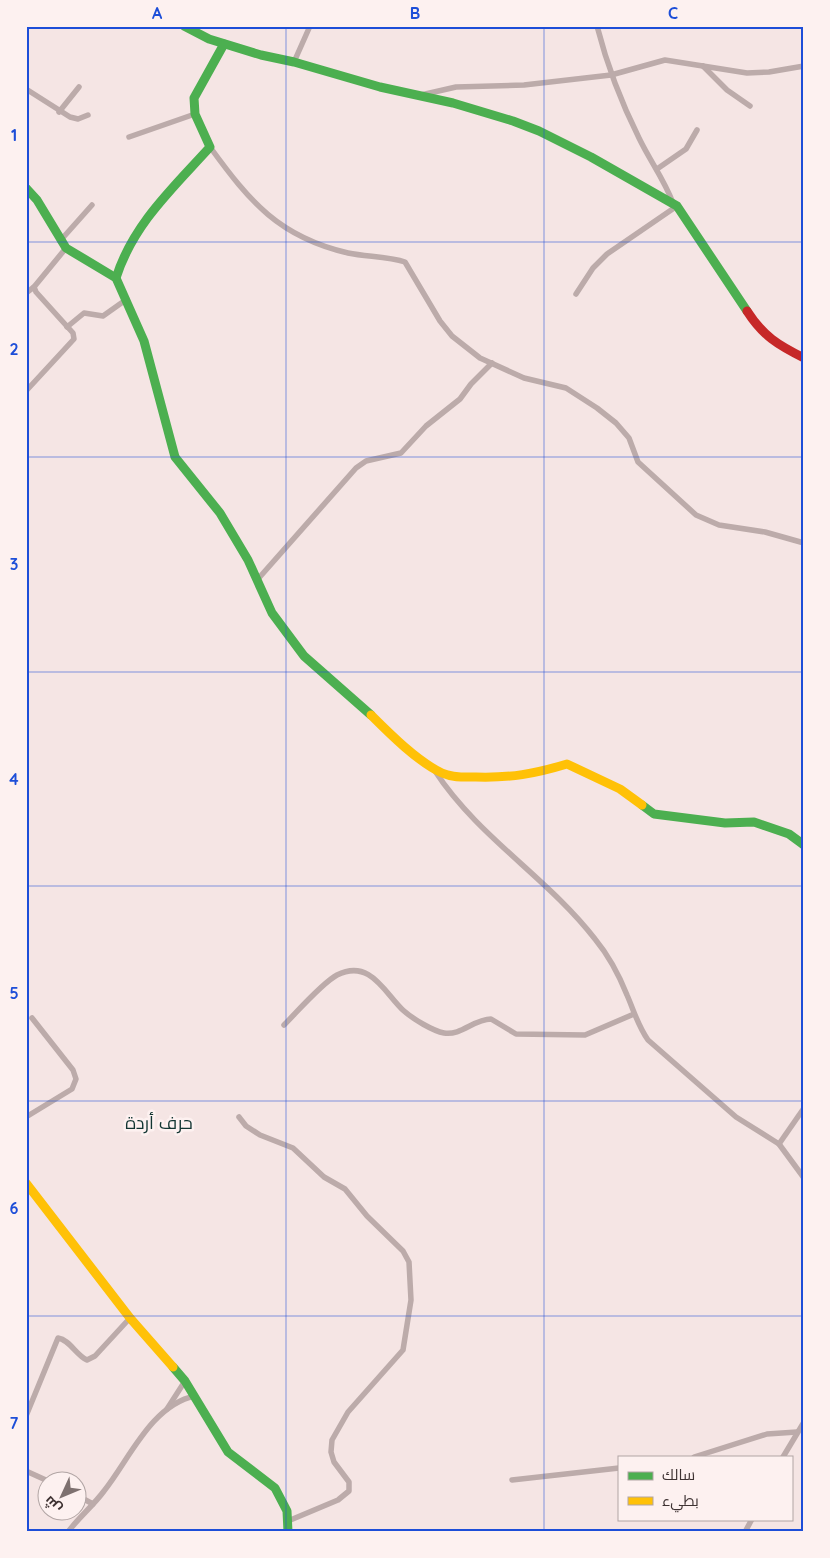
<svg xmlns="http://www.w3.org/2000/svg" width="830" height="1558" viewBox="0 0 830 1558" font-family="Quicksand,Cairo,sans-serif">
<style>
.lines{fill:none;stroke-linecap:round;stroke-linejoin:round}
.street{stroke:#bcabaa;stroke-width:5.5}
.fast{stroke:#4caf50;stroke-width:9}
.slow{stroke:#ffc107;stroke-width:9}
.jam{stroke:#c62828;stroke-width:9}
.grid{fill:none;stroke:#1d4ed8;stroke-width:1;stroke-opacity:0.55}
.labels{text-anchor:middle;dominant-baseline:central;stroke-width:5;stroke-linejoin:round;paint-order:stroke}
.quarter-label{font-size:18px;fill:#123532;stroke:#fdf1f0}
.neatline{fill:none;stroke:#1d4ed8;stroke-width:2}
.grid-label{font-size:16px;text-anchor:middle;font-weight:bold;fill:#1d4ed8}
</style>
<rect width="100%" height="100%" fill="#f5e5e4"/>
<g class="lines">
<g class="street">
<path d="M597 26C607 65 621 102 639 138 650 161 664 179 673 203"/>
<polyline points="294,62 310,26"/>
<polyline points="703,66 727,90 750,106"/>
<polyline points="26,89 70,117 78,119 88,115"/>
<polyline points="421,95 456,87 524,85 611,75 665,60 747,73 769,72 804,66"/>
<polyline points="59,112 79,87"/>
<polyline points="129,137 195,114"/>
<path d="M210 147C250 202 279 237 348 253 367 257 387 256 405 262L440 321 452 336 480 358 524 378 566 388 597 408 616 423 629 438 638 462 696 515 719 525 765 532 804 543"/>
<polyline points="657,169 686,149 697,130"/>
<polyline points="60,241 92,205"/>
<polyline points="26,293 34,287 66,248"/>
<polyline points="576,294 593,268 607,254 677,206"/>
<polyline points="67,327 84,313 103,316 127,299"/>
<polyline points="26,391 74,339 73,333 36,292 34,287"/>
<polyline points="258,579 356,468 366,461 401,453 426,426 460,399 471,384 492,363"/>
<path d="M435 771C478 837 547 877 595 939 609 956 619 975 627 995 634 1011 638 1026 648 1040L736 1117 779 1144 804 1178"/>
<path d="M284 1025C297 1012 322 983 337 975 371 958 385 994 404 1011 413 1019 433 1031 444 1033 461 1036 474 1019 491 1019L516 1034 585 1035 634 1014"/>
<polyline points="26,1117 72,1089 76,1079 73,1070 32,1018"/>
<polyline points="239,1117 246,1126 260,1135 293,1148 324,1177 345,1189 367,1216 403,1251 409,1262 411,1300 403,1350 348,1412 332,1440 331,1452 334,1462 349,1482 349,1491 338,1500 288,1521"/>
<polyline points="779,1144 804,1108"/>
<polyline points="167,1409 185,1381"/>
<path d="M26 1416 58 1338C70 1340 76 1355 87 1360L95 1356 130 1318"/>
<polyline points="694,1457 767,1434 797,1432"/>
<polyline points="783,1457 804,1422"/>
<polyline points="26,1471 48,1481"/>
<polyline points="512,1480 619,1468"/>
<polyline points="78,1496 93,1504"/>
<path d="M68 1532C79 1517 93 1506 104 1491 129 1460 151 1405 195 1396"/>
<polyline points="745,1532 752,1519"/>
</g>
<g class="fast">
<polyline points="184,26 209,39 261,55 294,62 380,87 453,103 513,121 539,131 591,157 677,206 747,311"/>
<polyline points="26,188 37,200 66,248 116,278 144,341 175,457 220,513 248,560 272,613 304,656 371,715"/>
<path d="M116 278C133 224 173 188 210 147L195 114 194 98 224 44"/>
<polyline points="642,805 654,814 725,823 754,822 789,834 804,845"/>
<polyline points="173,1367 185,1381 228,1452 275,1488 287,1511 288,1532"/>
</g>
<g class="slow">
<path d="M371 715C390 734 418 762 442 773 453 778 465 777 476 777 511 778 534 774 567 764L620 789 642 805"/>
<polyline points="26,1183 130,1318 173,1367"/>
</g>
<path class="jam" d="M747 311C763 336 778 345 804 358"/>
</g>
<path class="grid" d="M286 26V1532M544 26V1532M26 242H804M26 457H804M26 672H804M26 886H804M26 1101H804M26 1316H804"/>
<g class="labels">
<g class="quarter-label">
<text x="159" y="1122">حرف أردة</text>
</g>
</g>
<rect width="830" height="1558" fill="none" stroke="#fdf1f0" stroke-width="55"/>
<rect x="618" y="1456" width="175" height="65" fill="#fdf1f0" stroke="#b1a5a4"/>
<rect x="628" y="1472" width="25" height="8" fill="#4caf50" stroke="#b1a5a4"/>
<text x="662" y="1480" font-size="15" fill="#3e3232">سالك</text>
<rect x="628" y="1497" width="25" height="8" fill="#ffc107" stroke="#b1a5a4"/>
<text x="662" y="1506" font-size="15" fill="#3e3232">بطيء</text>
<g transform="translate(62 1496) rotate(226)"><circle r="24" fill="#fdf1f0" stroke="#b1a5a4"/>
<path d="M0-4L9 19L0 12L-9 19Z" fill="#7e7170"/>
<text y="-8" font-size="14" font-weight="bold" text-anchor="middle" fill="#3e3232">ش</text>
</g>
<rect x="28" y="28" width="774" height="1502" class="neatline"/>
<g class="grid-label">
<text x="157" y="19">A</text>
<text x="415" y="19">B</text>
<text x="673" y="19">C</text>
<text x="14" y="141">1</text>
<text x="14" y="355">2</text>
<text x="14" y="570">3</text>
<text x="14" y="785">4</text>
<text x="14" y="999">5</text>
<text x="14" y="1214">6</text>
<text x="14" y="1429">7</text>
</g>
</svg>
